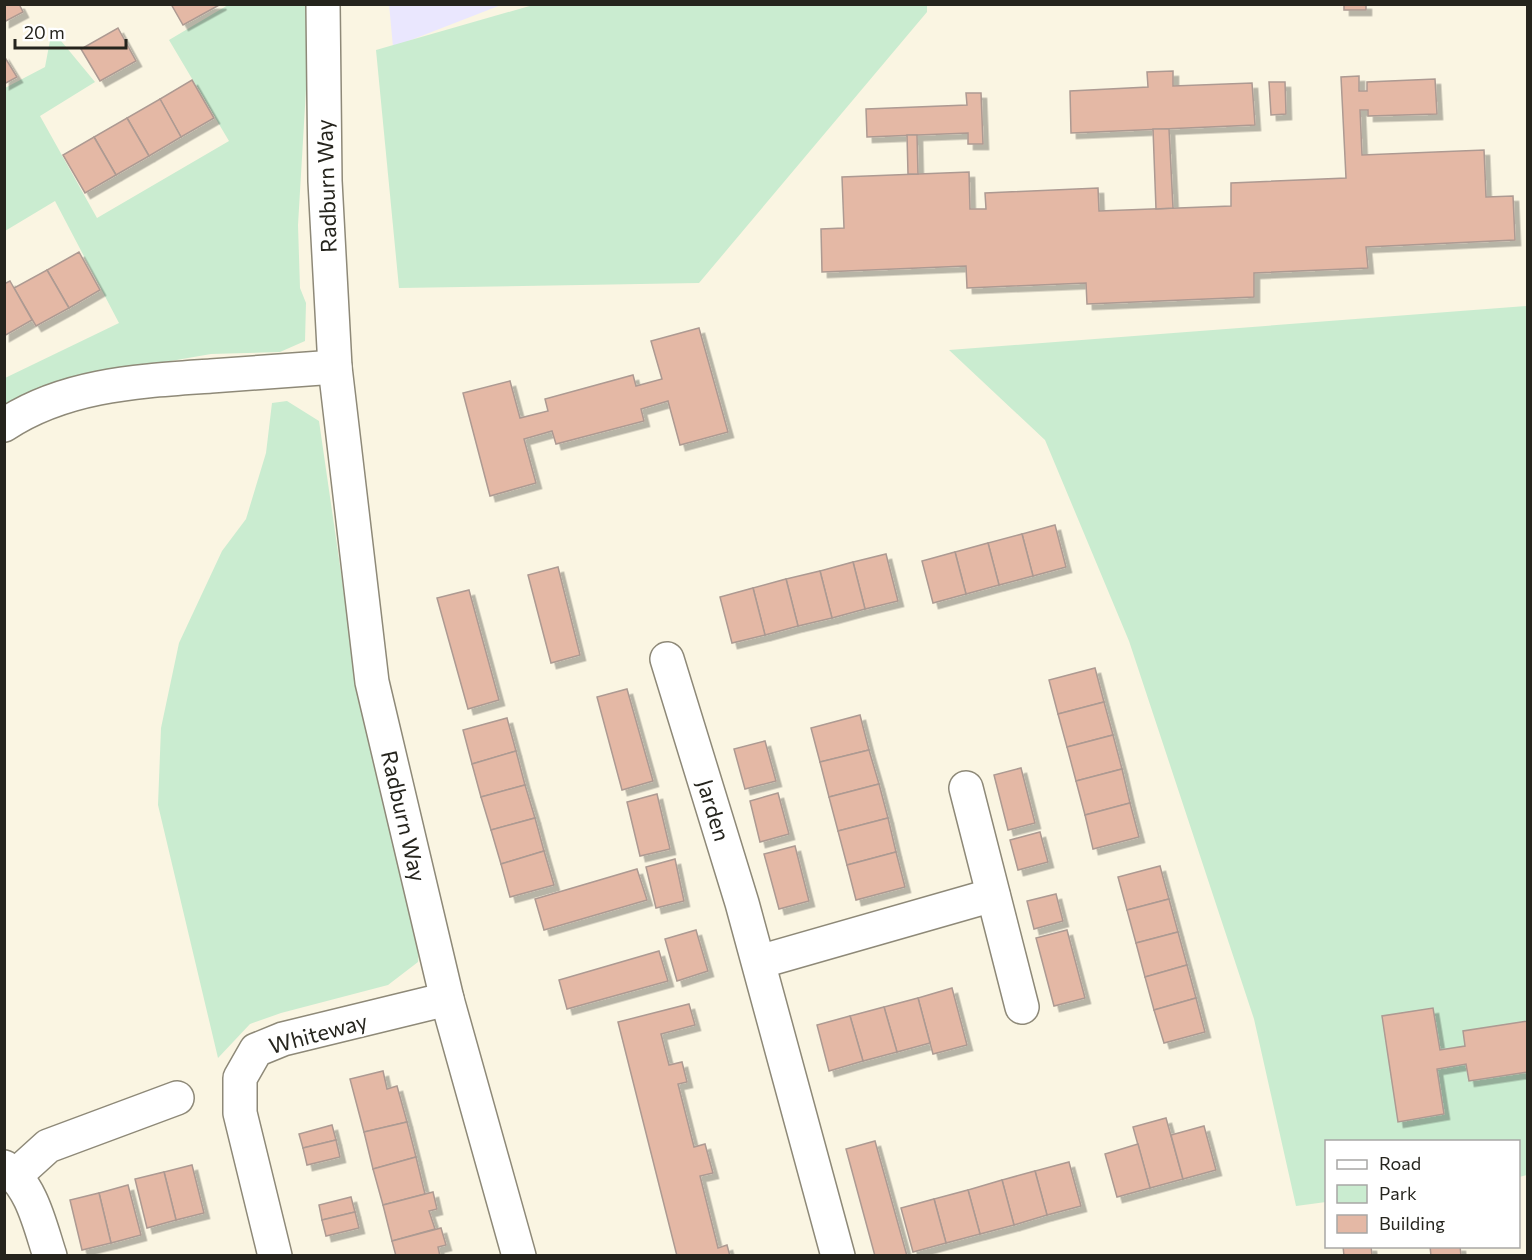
<svg xmlns="http://www.w3.org/2000/svg" width="1532" height="1260" viewBox="0 0 1532 1260" font-family="Commissioner,sans-serif">
<style>
.commercial{fill:#eae7fe}
.green{fill:#caecd0}
.building{fill:#e4b8a5;stroke:#ad9a92;stroke-width:1.5;filter:url(#shadow)}
.lines{fill:none;stroke-linecap:round;stroke-linejoin:round}
.minor-casing{stroke:#8e8978;stroke-width:36}
.minor{stroke:#fff;stroke-width:33}
.labels{text-anchor:middle;dominant-baseline:central;stroke-width:4.5;stroke-linejoin:round;paint-order:stroke}
.street-label{font-size:22px;fill:#25241d;stroke:#fff}
</style>
<defs>
<filter id="shadow"><feDropShadow dx="5.5" dy="5.5" stdDeviation="0" flood-color="#0004"/></filter>
</defs>
<rect width="100%" height="100%" fill="#faf5e2"/>
<polygon class="commercial" points="389,4 501,5 393,47"/>
<g class="green">
<polygon points="228,5 311,5 298,225 300,288 306,303 305,341 280,352 211,354 90,375 5,412 5,378 119,323 55,201 5,231 5,88 45,67 52,30 95,82 40,116 97,218 229,141 169,40"/>
<polygon points="533,5 533,4 927,5 927,12 699,283 399,288 376,50"/>
<polygon points="1527,306 1527,1175 1519,1177 1518,1142 1326,1142 1326,1202 1296,1206 1254,1019 1129,641 1045,440 949,350"/>
<polygon points="287,401 319,421 358,690 420,939 418,962 388,985 281,1013 250,1024 218,1058 158,805 161,728 179,643 222,551 246,519 266,453 272,403"/>
</g>
<g class="building">
<polygon points="4,4 19,4 23,12 4,22"/>
<polygon points="171,4 221,4 183,25"/>
<rect x="1344" y="4" width="22" height="6"/>
<polygon points="118,28 136,61 100,81 81,49"/>
<polygon points="4,56 17,77 4,84"/>
<polygon points="1173,71 1173,86 1252,83 1255,125 1071,133 1070,91 1148,87 1147,72"/>
<polygon points="1359,76 1359,91 1367,91 1367,82 1435,79 1437,114 1368,116 1368,110 1360,110 1362,155 1484,150 1486,197 1513,196 1515,240 1366,247 1368,268 1254,273 1254,297 1087,304 1086,283 967,288 966,266 822,272 821,229 844,228 842,177 969,172 970,209 986,209 985,193 1098,188 1099,211 1231,206 1231,183 1346,178 1341,77"/>
<polygon points="192,80 214,118 181,137 160,99"/>
<polygon points="1269,82 1285,82 1286,114 1271,115"/>
<polygon points="966,93 981,93 983,144 968,144 968,133 867,137 866,109 967,105"/>
<polygon points="160,99 181,137 149,156 127,118"/>
<polygon points="127,118 149,156 116,175 94,137"/>
<polygon points="1153,129 1169,129 1173,208 1156,209"/>
<polygon points="907,135 917,135 918,174 908,174"/>
<polygon points="94,137 116,175 85,193 63,155"/>
<polygon points="79,252 100,290 69,308 47,270"/>
<polygon points="47,270 69,308 36,326 14,288"/>
<polygon points="10,281 32,320 4,336 4,284"/>
<polygon points="699,328 728,432 680,445 668,401 641,409 644,421 556,444 552,431 524,439 536,483 490,496 463,393 510,381 520,418 548,411 545,399 633,375 636,386 662,379 651,341"/>
<polygon points="1055,525 1066,567 1033,576 1022,534"/>
<polygon points="1022,534 1033,576 999,585 988,543"/>
<polygon points="988,543 999,585 966,594 955,552"/>
<polygon points="955,552 966,594 933,603 922,561"/>
<polygon points="886,554 898,601 865,609 853,562"/>
<polygon points="853,562 865,609 832,618 820,571"/>
<polygon points="558,567 580,655 551,663 528,575"/>
<polygon points="820,571 832,618 798,626 786,579"/>
<polygon points="786,579 798,626 765,635 753,588"/>
<polygon points="753,588 765,635 732,643 720,597"/>
<polygon points="469,590 499,700 468,709 437,598"/>
<polygon points="1095,668 1104,702 1058,714 1049,680"/>
<polygon points="627,689 653,781 622,790 597,697"/>
<polygon points="1104,702 1113,735 1067,747 1058,714"/>
<polygon points="860,715 869,750 820,762 811,728"/>
<polygon points="507,718 516,751 472,764 463,730"/>
<polygon points="1113,735 1122,769 1076,781 1067,747"/>
<polygon points="765,741 776,781 745,789 734,749"/>
<polygon points="869,750 879,784 829,797 820,762"/>
<polygon points="516,751 525,785 481,797 472,764"/>
<polygon points="1021,768 1035,823 1008,830 994,775"/>
<polygon points="1122,769 1130,803 1085,815 1076,781"/>
<polygon points="879,784 888,818 838,831 829,797"/>
<polygon points="525,785 535,818 491,830 481,797"/>
<polygon points="778,793 789,834 760,842 750,801"/>
<polygon points="657,794 670,849 640,856 627,802"/>
<polygon points="1130,803 1139,837 1093,849 1085,815"/>
<polygon points="535,818 544,851 501,864 491,830"/>
<polygon points="888,818 896,852 847,865 838,831"/>
<polygon points="1040,832 1048,862 1018,870 1010,840"/>
<polygon points="795,846 809,901 779,909 764,854"/>
<polygon points="544,851 554,885 510,897 501,864"/>
<polygon points="896,852 905,887 856,900 847,865"/>
<polygon points="675,859 684,901 656,908 646,867"/>
<polygon points="1160,866 1169,899 1127,910 1118,877"/>
<polygon points="637,869 647,900 544,930 535,899"/>
<polygon points="1056,894 1063,921 1034,929 1027,901"/>
<polygon points="1169,899 1178,932 1136,943 1127,910"/>
<polygon points="696,930 708,971 677,981 665,939"/>
<polygon points="1067,930 1085,998 1054,1006 1036,938"/>
<polygon points="1178,932 1187,965 1145,977 1136,943"/>
<polygon points="659,951 668,981 567,1009 559,980"/>
<polygon points="1187,965 1196,998 1154,1010 1145,977"/>
<polygon points="952,988 967,1045 933,1054 918,998"/>
<polygon points="918,998 930,1043 897,1052 884,1007"/>
<polygon points="1196,998 1205,1032 1164,1043 1154,1010"/>
<polygon points="689,1004 695,1025 661,1034 669,1065 682,1062 687,1082 678,1084 694,1147 705,1144 713,1173 700,1176 718,1248 727,1245 730,1256 677,1256 618,1022"/>
<polygon points="884,1007 897,1052 863,1061 850,1016"/>
<polygon points="1433,1008 1440,1050 1465,1046 1463,1031 1528,1021 1528,1072 1469,1081 1466,1064 1437,1069 1444,1114 1398,1122 1382,1016"/>
<polygon points="850,1016 863,1061 829,1071 817,1025"/>
<polygon points="383,1071 387,1089 397,1086 407,1122 364,1132 350,1079"/>
<polygon points="1166,1118 1183,1179 1150,1188 1133,1127"/>
<polygon points="407,1122 416,1157 373,1169 364,1132"/>
<polygon points="332,1125 336,1140 303,1148 299,1134"/>
<polygon points="1204,1126 1216,1170 1183,1179 1171,1135"/>
<polygon points="336,1140 340,1157 307,1165 303,1148"/>
<polygon points="875,1141 907,1256 875,1256 846,1149"/>
<polygon points="1138,1144 1150,1188 1117,1197 1105,1154"/>
<polygon points="416,1157 425,1194 383,1205 373,1169"/>
<polygon points="1069,1162 1081,1206 1047,1215 1035,1171"/>
<polygon points="192,1165 204,1213 176,1220 164,1172"/>
<polygon points="1035,1171 1047,1215 1014,1225 1002,1180"/>
<polygon points="164,1172 176,1220 147,1228 135,1179"/>
<polygon points="1002,1180 1014,1225 980,1234 968,1190"/>
<polygon points="128,1185 141,1235 111,1243 99,1193"/>
<polygon points="968,1190 980,1234 946,1243 934,1199"/>
<polygon points="433,1192 437,1209 429,1211 435,1229 392,1241 383,1205"/>
<polygon points="99,1193 111,1243 82,1250 70,1200"/>
<polygon points="351,1197 355,1212 322,1220 319,1205"/>
<polygon points="934,1199 946,1243 913,1252 901,1208"/>
<polygon points="355,1212 359,1228 326,1236 322,1220"/>
<polygon points="441,1228 446,1245 438,1247 440,1256 396,1256 392,1241"/>
<polygon points="1343,1246 1371,1246 1372,1256 1344,1256"/>
<polygon points="1430,1246 1460,1246 1461,1256 1431,1256"/>
</g>
<g class="lines">
<g class="minor-casing">
<g id="minor">
<polyline points="323,4 325,181 335,367 372,682 447,999 519,1256"/>
<path d="M4 425C66 384 140 381 211 376 252 373 293 370 335 367"/>
<polyline points="667,659 742,903 838,1256"/>
<polyline points="966,788 1022,1007"/>
<polyline points="759,962 993,895"/>
<path d="M4 1167C32 1185 40 1226 50 1256"/>
<polyline points="16,1175 48,1146 177,1098"/>
<polyline points="275,1256 240,1113 240,1078 256,1050 283,1039 447,999"/>
</g>
</g>
<use href="#minor" class="minor"/>
</g>
<g class="labels">
<g class="street-label">
<text transform="translate(326 186) rotate(-92)">Radburn Way</text>
<text transform="translate(714 810) rotate(73)">Jarden</text>
<text transform="translate(404 816) rotate(77)">Radburn Way</text>
<text transform="translate(318 1033) rotate(-15)">Whiteway</text>
</g>
</g>
<rect width="1532" height="1260" fill="none" stroke="#25241d" stroke-width="12"/>
<rect x="1325" y="1140" width="195" height="108" fill="#ffffff" stroke="#a8a7a5" stroke-width="1.5"/>
<rect x="1337" y="1160" width="30" height="9" fill="#ffffff" stroke="#a8a7a5" stroke-width="1.5"/>
<text x="1379" y="1170" font-size="18" fill="#25241d">Road</text>
<rect x="1337" y="1185" width="30" height="18" fill="#caecd0" stroke="#a8a7a5" stroke-width="1.5"/>
<text x="1379" y="1200" font-size="18" fill="#25241d">Park</text>
<rect x="1337" y="1215" width="30" height="18" fill="#e4b8a5" stroke="#a8a7a5" stroke-width="1.5"/>
<text x="1379" y="1230" font-size="18" fill="#25241d">Building</text>
<path d="M15 39v9h111v-9" fill="none" stroke="#25241d" stroke-width="3"/>
<text x="24" y="39" font-size="18" fill="#25241d" stroke="#ffffff" stroke-width="4.5" paint-order="stroke">20 m</text>
</svg>
